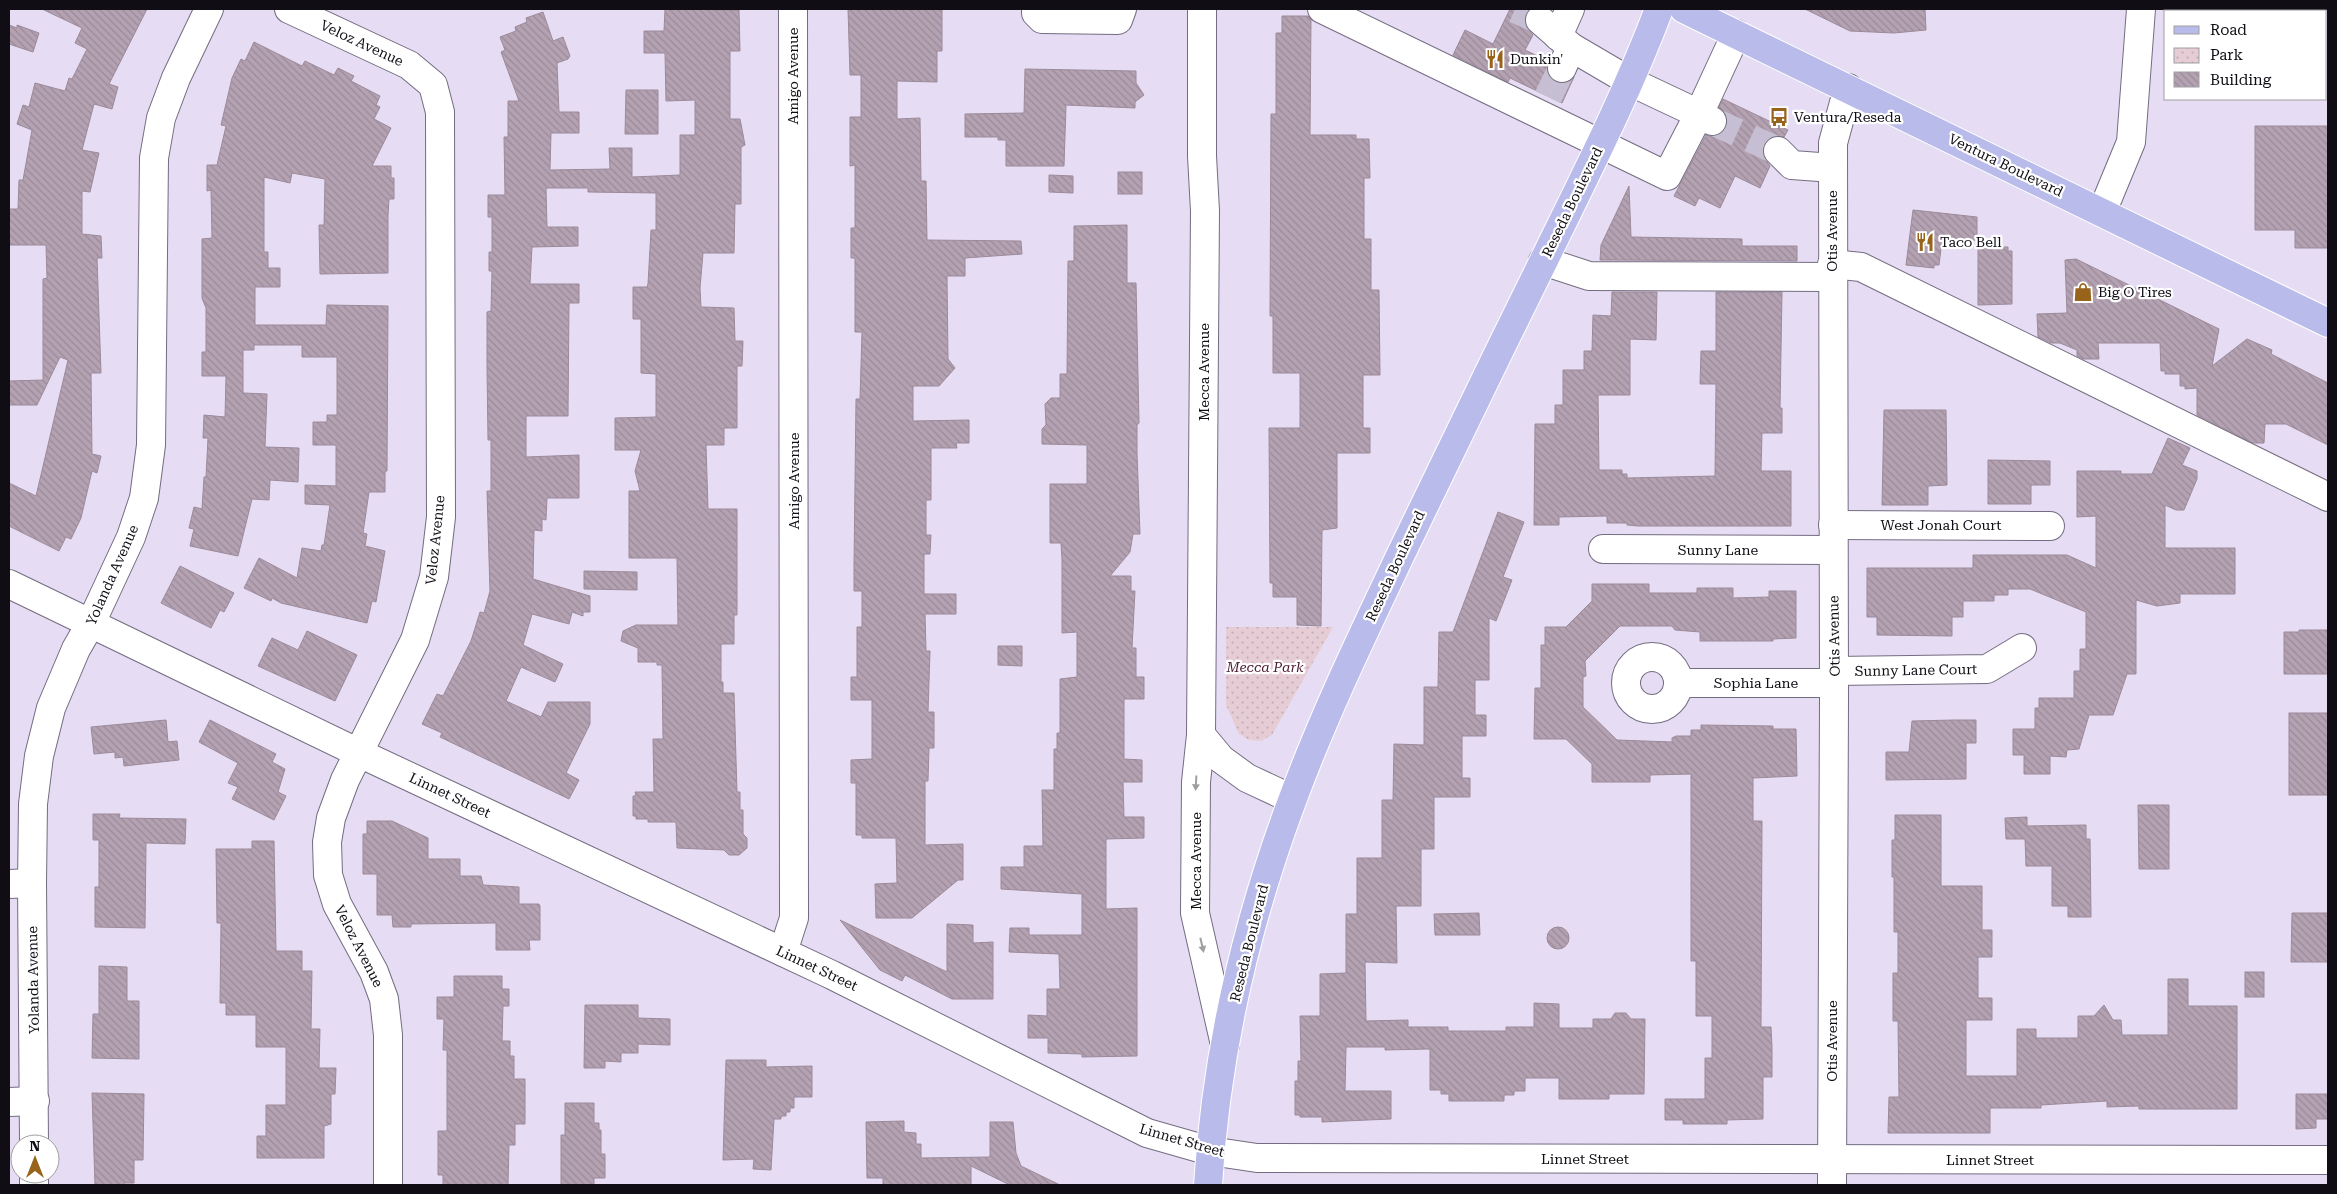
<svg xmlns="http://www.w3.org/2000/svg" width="2337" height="1194" viewBox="0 0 2337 1194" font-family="'Roboto Serif',serif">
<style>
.park{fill:url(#park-dots)}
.building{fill:url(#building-back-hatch);stroke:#9c8a9a}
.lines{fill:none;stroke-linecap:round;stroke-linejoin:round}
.minor-tunnel{stroke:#c6bed2;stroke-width:28;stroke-dasharray:28 14;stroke-linecap:butt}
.minor-casing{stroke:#746c80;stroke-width:30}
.major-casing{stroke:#fff;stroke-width:30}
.minor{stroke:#fff;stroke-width:28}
.major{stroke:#b9bcea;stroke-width:28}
.oneway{fill:#9f9ea1}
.labels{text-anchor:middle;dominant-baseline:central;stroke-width:4.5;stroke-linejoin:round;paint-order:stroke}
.street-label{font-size:14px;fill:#100d14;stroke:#fff}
.poi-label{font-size:14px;fill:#100d14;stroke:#fff;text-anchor:start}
.park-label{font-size:14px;font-style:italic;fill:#4c1a31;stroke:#fff}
</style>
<defs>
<pattern id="park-dots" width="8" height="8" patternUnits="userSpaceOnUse" patternTransform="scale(1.25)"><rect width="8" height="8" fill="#e6ccd5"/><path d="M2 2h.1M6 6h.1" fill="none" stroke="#c4aeb6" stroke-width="1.8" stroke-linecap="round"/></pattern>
<pattern id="building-back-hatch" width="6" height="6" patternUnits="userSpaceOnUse" patternTransform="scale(1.25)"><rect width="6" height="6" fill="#b4a2b2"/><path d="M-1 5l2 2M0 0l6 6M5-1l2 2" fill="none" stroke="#9a8a98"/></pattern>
</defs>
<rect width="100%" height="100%" fill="#e6ddf4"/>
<polygon class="park" points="1226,627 1333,627 1272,735 1261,741 1249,740 1239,734 1226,705"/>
<g class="building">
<polygon points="42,9 147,9 109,84 118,87 112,109 94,104 82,150 99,153 90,192 82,191 82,234 101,236 102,258 97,258 101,373 91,373 92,454 101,456 97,473 92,471 81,518 71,539 66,537 59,551 9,526 9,483 36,496 68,360 60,357 37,405 9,405 9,381 43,380 43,279 47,278 46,245 9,245 9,209 18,209 19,180 23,180 32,130 17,124 23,105 29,107 35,83 65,91 69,78 72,79 87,49 75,43 82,28"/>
<polygon points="665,9 739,10 740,51 730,51 730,119 740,119 745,145 741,147 741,204 735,204 734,253 703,253 700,288 701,307 734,308 735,341 743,341 742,366 737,366 737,428 724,428 724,445 706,445 708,509 737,509 737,615 734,615 734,644 721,644 721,682 723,682 723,693 734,693 737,792 740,792 740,810 743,810 743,834 747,838 747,848 739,855 729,855 724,850 677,848 676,822 648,822 648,819 636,819 636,816 633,816 633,796 636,796 635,792 654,792 653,739 663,739 662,665 657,665 657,662 638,662 638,648 621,641 623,631 636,625 678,625 677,558 629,558 629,491 640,491 635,471 641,450 615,450 615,418 656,417 656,374 641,373 641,319 633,319 633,287 647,287 648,284 651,230 656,230 656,193 588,192 588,188 546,188 547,227 578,227 578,246 532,247 530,284 579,284 579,303 569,303 568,416 526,416 526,457 579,455 579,498 547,498 546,520 542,519 542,531 534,530 533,579 590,596 590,612 583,612 583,616 572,612 569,624 532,614 523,645 563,664 555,682 521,667 506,701 541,717 548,702 590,702 590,724 566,773 579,780 569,799 440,737 442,733 422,724 437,694 443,696 471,641 480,612 484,613 490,591 487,491 491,491 491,440 488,440 487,368 487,312 491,311 492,271 489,271 489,252 492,252 492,217 488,217 488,195 505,195 504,137 508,137 508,101 519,101 501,52 505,50 500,37 516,31 515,27 527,22 526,18 543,12 553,41 563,37 570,56 568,59 557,63 559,112 579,112 579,133 551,133 550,170 610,169 609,148 632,148 632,177 680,175 680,135 695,135 695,100 666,101 665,53 644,53 644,31 664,31"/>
<polygon points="848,9 942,9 942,51 937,51 937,82 897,81 897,119 920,118 921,181 926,181 927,240 1021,241 1022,254 965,258 965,276 947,276 948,359 955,368 939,386 913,386 913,421 969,420 969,443 956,443 957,448 931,448 931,500 926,500 926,535 931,535 930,554 924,554 924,594 956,594 956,614 925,614 926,651 930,651 928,712 934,712 934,748 929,748 928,781 925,781 925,845 963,844 963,880 958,880 912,918 876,918 875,884 897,883 896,838 862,838 862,835 856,835 856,783 851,783 851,760 872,759 872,700 851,700 851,677 857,677 857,627 862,627 862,591 854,591 854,566 856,399 860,399 862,332 855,332 855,258 851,258 851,228 855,228 855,165 850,166 850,117 861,117 861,75 850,75"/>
<polygon points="1510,9 1530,9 1525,17 1525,25 1533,35 1525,50 1548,61 1546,69 1550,78 1556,82 1563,84 1574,77 1562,103 1510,78 1508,82 1453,55 1465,30 1493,44"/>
<polygon points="1805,9 1925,9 1926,30 1894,33 1850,31"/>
<polygon points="1282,16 1308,16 1311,19 1310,135 1356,135 1356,139 1369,139 1370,178 1364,178 1364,239 1371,239 1371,290 1379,290 1380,375 1363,375 1363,428 1370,428 1370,453 1337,453 1337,528 1322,530 1321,626 1297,625 1297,597 1273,597 1273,583 1270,583 1269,428 1300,428 1300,373 1273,373 1273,316 1270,316 1271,114 1276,114 1276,33 1282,33"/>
<polygon points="9,25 17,28 17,25 39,33 33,52 9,44"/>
<polygon points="254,42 302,66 305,61 334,75 338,68 354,76 351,81 380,96 376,105 380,107 374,119 391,128 372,166 391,166 391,178 394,178 394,199 389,199 388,215 388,273 320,274 319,225 324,225 325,179 292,173 290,183 264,177 264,252 268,252 268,268 280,268 280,287 255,287 255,325 326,325 327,305 388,306 387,471 385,471 385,492 369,492 363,533 367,534 365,546 385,551 376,602 372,601 367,623 281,603 272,598 271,601 244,588 259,558 297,578 302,548 321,551 322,545 324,545 330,505 305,504 305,485 336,486 336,445 313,445 313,422 327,422 327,415 337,415 337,357 302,357 302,345 254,345 254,350 243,350 243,393 267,394 265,447 299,448 298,482 270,480 269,500 252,499 238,556 190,546 194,529 189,528 194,507 202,509 204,477 206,477 208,438 203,438 204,415 225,417 226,376 202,376 202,352 206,352 206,308 202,298 202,239 212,238 211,190 207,191 207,165 217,165 226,126 221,125 232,78 241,59 245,61"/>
<polygon points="1025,69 1136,71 1136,83 1144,95 1135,102 1135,108 1066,105 1064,166 1006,166 1006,140 998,140 998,137 965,137 965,114 1024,113"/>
<polygon points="626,90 658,90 658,134 625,134"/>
<polygon points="1723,99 1788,130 1784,137 1774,136 1767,140 1763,146 1763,156 1770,166 1760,188 1735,176 1720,208 1699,198 1695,206 1674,196 1706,135 1713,137 1720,134 1726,128 1728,120 1726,113 1719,107"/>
<polygon points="2255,126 2328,126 2328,248 2295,248 2295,230 2255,230"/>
<rect x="1118" y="172" width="24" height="22"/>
<polygon points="1049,175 1073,176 1073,193 1049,192"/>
<polygon points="1629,186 1631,237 1742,239 1742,246 1797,246 1797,261 1600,260 1601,245"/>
<polygon points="1913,210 1977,217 1977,240 1942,240 1939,265 1934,265 1934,268 1906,265"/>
<polygon points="1127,225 1127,283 1136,283 1139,423 1137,425 1137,453 1140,534 1133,534 1130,552 1110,576 1131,576 1131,591 1135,591 1132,648 1136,648 1136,677 1144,677 1144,699 1124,699 1124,759 1142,760 1142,782 1123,782 1124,817 1144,817 1144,838 1106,839 1106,909 1137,908 1137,1056 1082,1057 1082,1054 1048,1053 1048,1038 1028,1038 1028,1015 1047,1016 1047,989 1060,989 1059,954 1009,952 1010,928 1029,928 1029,935 1082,935 1082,894 1001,889 1001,867 1024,867 1024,846 1043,846 1042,790 1054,790 1054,749 1057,749 1057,733 1060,733 1060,679 1077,677 1077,632 1062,633 1062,559 1061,543 1050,543 1050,484 1087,484 1087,445 1042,444 1042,429 1046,425 1045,404 1051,398 1060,398 1060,374 1067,374 1068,261 1074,261 1074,226"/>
<polygon points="1978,247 2008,247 2008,251 2012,251 2012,304 1978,305"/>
<polygon points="2076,259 2219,329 2212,366 2247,339 2272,350 2271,354 2328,383 2328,445 2286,424 2265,424 2264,443 2253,443 2197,415 2197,388 2185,389 2185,386 2180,386 2180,374 2165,374 2165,371 2161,371 2160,343 2098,343 2099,359 2083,359 2077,356 2077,350 2060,343 2051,343 2038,337 2037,314 2067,313 2065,260"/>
<polygon points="1612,292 1657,292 1656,340 1630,339 1630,395 1598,395 1599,470 1622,470 1622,474 1627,474 1627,478 1715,476 1716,384 1700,384 1701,351 1716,351 1716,292 1782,292 1780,408 1782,408 1782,433 1762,433 1761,471 1791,471 1791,526 1638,526 1627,525 1627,523 1607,523 1607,516 1559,517 1559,525 1534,525 1535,424 1555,424 1555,405 1563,405 1563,370 1584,370 1584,351 1592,351 1593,315 1611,316"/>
<polygon points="1884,410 1946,410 1947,485 1928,486 1928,505 1882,505"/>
<polygon points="2168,438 2190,448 2182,465 2197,471 2197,479 2184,510 2176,510 2165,505 2165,548 2235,548 2235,594 2180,594 2180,603 2157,606 2136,600 2136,674 2127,674 2113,715 2089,715 2079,749 2067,750 2066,757 2050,756 2050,774 2024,774 2024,755 2013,755 2013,729 2035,729 2035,708 2039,708 2039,698 2074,698 2074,671 2080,671 2080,649 2086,649 2086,612 2030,589 2008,589 2008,595 1994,595 1994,601 1963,601 1963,617 1952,617 1952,636 1877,635 1877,617 1867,617 1867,568 1973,568 1973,555 2067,555 2096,568 2096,516 2077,517 2077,471 2121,471 2121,474 2152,474"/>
<polygon points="1988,460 2050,461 2050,485 2031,485 2031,504 1988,504"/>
<polygon points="1498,512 1524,522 1503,577 1512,580 1496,621 1489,618 1489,680 1475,680 1475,715 1486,715 1486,736 1462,736 1462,778 1470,778 1470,797 1434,797 1434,849 1421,849 1421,906 1396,906 1397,963 1365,962 1366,1021 1408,1020 1408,1027 1448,1027 1448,1031 1506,1031 1506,1027 1534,1027 1534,1003 1559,1004 1559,1028 1593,1028 1593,1019 1611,1019 1615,1013 1626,1013 1631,1019 1645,1019 1644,1094 1609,1094 1609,1099 1559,1099 1559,1078 1525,1078 1525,1091 1514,1091 1514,1095 1504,1095 1504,1101 1449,1101 1449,1094 1441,1094 1441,1090 1430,1090 1430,1049 1385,1050 1385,1047 1346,1047 1345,1091 1391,1091 1391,1119 1322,1122 1322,1117 1300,1117 1300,1115 1295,1115 1295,1081 1298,1081 1298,1061 1301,1061 1300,1016 1320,1016 1320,974 1346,973 1346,914 1357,914 1357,858 1382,858 1382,800 1393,800 1394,744 1424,745 1424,687 1438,687 1439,632 1453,632"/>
<polygon points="180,566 234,593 224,612 220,610 211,628 161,603"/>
<polygon points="584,571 637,572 637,590 584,589"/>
<polygon points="1592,584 1649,584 1649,593 1697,593 1697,588 1733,588 1733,598 1769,597 1769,591 1796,591 1796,638 1773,639 1773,641 1700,641 1700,632 1675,630 1672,626 1620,626 1585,661 1586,676 1583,677 1583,707 1617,740 1672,742 1672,738 1676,736 1691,736 1691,730 1701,730 1701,725 1773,726 1773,729 1796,729 1797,776 1753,778 1753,821 1762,821 1761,1027 1771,1027 1772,1047 1772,1077 1763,1077 1763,1119 1727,1120 1727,1124 1683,1124 1683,1120 1665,1120 1665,1099 1705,1099 1705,1058 1712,1058 1712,1016 1696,1016 1696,961 1691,961 1691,774 1650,775 1650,782 1592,782 1592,764 1566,739 1534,739 1535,688 1541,688 1541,645 1545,645 1545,627 1566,627 1592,601"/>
<polygon points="2299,630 2328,630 2328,674 2284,674 2284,632 2299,632"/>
<polygon points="307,631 357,655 335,701 258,666 272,638 298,650"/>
<polygon points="998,646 1022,646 1022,666 998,665"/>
<rect x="2289" y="713" width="39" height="82"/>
<polygon points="166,720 168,742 177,741 179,760 124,766 123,757 115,758 115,752 94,754 91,727"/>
<polygon points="210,720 276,754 272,762 285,769 278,792 286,796 274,820 232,799 238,787 228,783 238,763 199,742"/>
<polygon points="1954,720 1976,720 1976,743 1966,743 1966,779 1886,780 1886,752 1909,752 1912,721"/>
<polygon points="2138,805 2169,805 2169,869 2139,869"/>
<polygon points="93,814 120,814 119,818 186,819 185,844 146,843 145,928 95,927 95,887 99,887 99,840 93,840"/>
<polygon points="1895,815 1941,815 1941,886 1982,886 1982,930 1992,930 1992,957 1978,957 1978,998 1992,998 1992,1020 1966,1020 1966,1076 2017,1076 2017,1029 2036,1029 2036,1038 2078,1038 2078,1016 2094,1016 2104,1005 2113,1020 2121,1020 2122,1035 2168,1035 2168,979 2188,979 2188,1006 2237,1006 2237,1109 2139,1109 2139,1106 2107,1107 2107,1101 2041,1105 2041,1108 1990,1108 1990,1133 1888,1133 1889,1097 1899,1097 1898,1021 1893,1021 1893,973 1898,973 1898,932 1894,932 1894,877 1892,877 1892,840 1895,840"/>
<polygon points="2027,817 2027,826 2086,825 2086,839 2090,839 2091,917 2068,917 2068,906 2052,906 2052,866 2026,866 2025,839 2006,839 2005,818"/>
<polygon points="367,821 392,821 428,838 428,859 460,859 460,876 481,876 483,885 519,887 519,904 539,904 540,906 540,940 529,940 530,950 496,950 496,923 411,924 411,927 393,927 392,915 377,915 377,874 363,874 363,834 367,834"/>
<polygon points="252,841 274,841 276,951 302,951 302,971 312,971 311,1029 320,1029 319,1068 336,1068 335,1094 331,1094 331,1124 324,1126 324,1158 257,1158 257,1136 266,1136 266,1105 286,1105 286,1047 256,1047 256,1015 226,1015 226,1003 220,1003 221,923 217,923 216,849 252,849"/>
<polygon points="1479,913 1480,935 1435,935 1434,914"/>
<polygon points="2292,913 2328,913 2328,962 2291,962"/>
<polygon points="840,920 947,972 947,924 973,925 973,943 993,942 993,999 952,999 905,975 902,981 880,970"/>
<circle cx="1558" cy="938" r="11"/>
<polygon points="99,966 127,967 127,1001 139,1001 139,1059 92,1058 93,1014 99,1014"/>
<rect x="2245" y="972" width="19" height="25"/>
<polygon points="454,976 502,976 502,989 509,989 509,1006 503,1006 502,1041 510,1041 510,1056 514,1056 514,1079 525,1079 525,1124 515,1124 515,1145 509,1145 508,1185 443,1185 443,1175 438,1175 438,1131 447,1131 447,1050 443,1050 444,1019 437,1019 437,997 454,997"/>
<polygon points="585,1005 638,1005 638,1018 670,1019 670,1045 638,1044 638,1053 621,1053 621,1062 605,1061 605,1068 584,1068"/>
<polygon points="726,1060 766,1060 766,1067 812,1066 812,1097 794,1097 794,1108 790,1108 790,1112 786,1112 786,1116 781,1116 781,1119 774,1119 771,1170 753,1169 754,1159 723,1160"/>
<polygon points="92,1093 144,1094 143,1160 134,1160 134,1183 124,1183 124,1185 95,1185"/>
<polygon points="2296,1094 2328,1094 2328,1119 2316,1119 2316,1128 2296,1129"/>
<polygon points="565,1103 594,1103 594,1123 599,1123 599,1130 601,1130 601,1154 605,1154 605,1178 594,1178 594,1185 561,1185 561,1135 565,1135"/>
<polygon points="904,1121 904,1132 916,1133 916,1144 921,1144 921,1158 990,1157 990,1122 1013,1122 1016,1153 1021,1166 1060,1185 1010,1185 971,1166 971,1185 883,1185 883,1178 867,1178 866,1122"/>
</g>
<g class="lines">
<g class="minor-tunnel">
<polyline points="1515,9 1540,20"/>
<polyline points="1548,97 1562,68"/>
<polyline points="1712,121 1778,151"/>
</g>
<g class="minor-casing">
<g id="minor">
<polyline points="289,9 409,65 433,85 440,112 441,517 434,577 415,640 345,780 331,818 327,842 328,875 337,904 374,972 384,999 388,1035 388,1185"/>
<polyline points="1036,9 1036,13 1042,19 1118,20 1122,9"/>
<polyline points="1202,9 1202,156 1205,211 1201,735 1196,782 1195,913 1225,1045"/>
<polyline points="1322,9 1667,176 1699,114 1629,81 1571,47"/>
<polyline points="1540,20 1571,47 1562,68"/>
<polyline points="1558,36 1570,9"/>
<polyline points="1712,121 1699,114 1736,34"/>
<polyline points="1778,151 1792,165 1833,168"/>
<polyline points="2102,212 2131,142 2141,9"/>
<polyline points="1543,261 1589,276 1832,277"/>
<polyline points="1832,264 1861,267 2328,497"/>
<polyline points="1833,525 2050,526"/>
<polyline points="1603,549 1833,550"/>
<polyline points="9,584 359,753 832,975 1147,1133 1210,1151 1257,1158 2328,1160"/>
<circle cx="1652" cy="683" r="26"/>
<polyline points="1834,671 1987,669 2022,648"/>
<polyline points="1678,683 1834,683"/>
<polyline points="1201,735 1221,759 1247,778 1292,799"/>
<polyline points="9,884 32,883"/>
<polyline points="783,952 794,918 793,9"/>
<polyline points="9,1102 35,1101"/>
<polyline points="34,1144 32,883 33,804 39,756 51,708 76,649 91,623 131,537 144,498 151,445 154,158 161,118 176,78 209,9"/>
<polyline points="34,1185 34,1174"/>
<polyline points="1832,1185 1834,699 1833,143 1848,88"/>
</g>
</g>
<g class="major-casing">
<g id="major">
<polyline points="1684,9 2328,323"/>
<path d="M1208 1185C1216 1054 1246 924 1292 801 1323 717 1362 636 1400 556 1448 456 1496 357 1545 258 1585 176 1627 94 1659 9"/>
</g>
</g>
<use href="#minor" class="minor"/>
<use href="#major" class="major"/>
</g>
<defs><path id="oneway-solid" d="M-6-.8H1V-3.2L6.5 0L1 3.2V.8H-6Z" transform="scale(1.25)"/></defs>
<g class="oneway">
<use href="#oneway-solid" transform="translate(1196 783) rotate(93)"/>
<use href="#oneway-solid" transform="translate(1202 945) rotate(77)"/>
</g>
<defs>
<g id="restaurant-bare" transform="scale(1.5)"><path d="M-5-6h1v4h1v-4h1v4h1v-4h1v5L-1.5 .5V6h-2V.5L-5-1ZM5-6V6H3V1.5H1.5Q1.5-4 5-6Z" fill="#98631a" stroke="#fff" stroke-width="2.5" paint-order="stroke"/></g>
<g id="bus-bare" transform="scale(1.5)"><path d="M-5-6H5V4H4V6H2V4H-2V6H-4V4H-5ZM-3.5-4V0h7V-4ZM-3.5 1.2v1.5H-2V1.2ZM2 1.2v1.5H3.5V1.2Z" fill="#98631a" stroke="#fff" stroke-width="2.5" paint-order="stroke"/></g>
<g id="shop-bare" transform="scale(1.5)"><path d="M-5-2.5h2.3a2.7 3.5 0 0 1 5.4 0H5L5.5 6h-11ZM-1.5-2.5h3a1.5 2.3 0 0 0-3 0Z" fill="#98631a" stroke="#fff" stroke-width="2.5" paint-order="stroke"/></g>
</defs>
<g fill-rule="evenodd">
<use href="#restaurant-bare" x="1495" y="59"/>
<use href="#bus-bare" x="1779" y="117"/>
<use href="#restaurant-bare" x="1925" y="242"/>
<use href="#shop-bare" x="2083" y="292"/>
</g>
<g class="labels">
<g class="street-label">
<text transform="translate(362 43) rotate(25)">Veloz Avenue</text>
<text transform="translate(793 76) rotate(-90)">Amigo Avenue</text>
<text transform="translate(2006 165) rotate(26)">Ventura Boulevard</text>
<text transform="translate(1572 202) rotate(-64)">Reseda Boulevard</text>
<text transform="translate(1832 231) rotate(-90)">Otis Avenue</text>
<text transform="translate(1204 372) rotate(-90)">Mecca Avenue</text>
<text transform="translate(794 481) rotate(-90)">Amigo Avenue</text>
<text x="1941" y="525">West Jonah Court</text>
<text transform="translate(435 540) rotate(-84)">Veloz Avenue</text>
<text x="1718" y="550">Sunny Lane</text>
<text transform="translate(1395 566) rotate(-65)">Reseda Boulevard</text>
<text transform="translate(112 575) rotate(-66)">Yolanda Avenue</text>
<text transform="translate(1834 636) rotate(-91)">Otis Avenue</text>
<text transform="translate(1916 670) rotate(-1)">Sunny Lane Court</text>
<text x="1756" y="683">Sophia Lane</text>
<text transform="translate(450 795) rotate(25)">Linnet Street</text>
<text transform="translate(1196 861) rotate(-90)">Mecca Avenue</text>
<text transform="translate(1249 943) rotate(-76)">Reseda Boulevard</text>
<text transform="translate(359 946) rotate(63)">Veloz Avenue</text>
<text transform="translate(817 968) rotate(25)">Linnet Street</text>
<text transform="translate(33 980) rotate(-91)">Yolanda Avenue</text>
<text transform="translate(1832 1041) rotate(-90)">Otis Avenue</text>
<text transform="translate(1182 1140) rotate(16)">Linnet Street</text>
<text x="1585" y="1159">Linnet Street</text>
<text x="1990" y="1160">Linnet Street</text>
</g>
<g class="poi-label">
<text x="1510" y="59">Dunkin'</text>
<text x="1794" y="117">Ventura/Reseda</text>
<text x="1940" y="242">Taco Bell</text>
<text x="2098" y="292">Big O Tires</text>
</g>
<g class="park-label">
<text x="1265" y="667">Mecca Park</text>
</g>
</g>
<rect width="2337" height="1194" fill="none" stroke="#100d14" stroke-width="20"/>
<rect x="2164" y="10" width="162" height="90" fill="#ffffff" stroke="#9f9ea1"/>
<rect x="2174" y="26" width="25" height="8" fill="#b9bcea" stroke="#9f9ea1"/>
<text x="2210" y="35" font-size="15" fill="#100d14">Road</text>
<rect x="2174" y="48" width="25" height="15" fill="url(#park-dots)" stroke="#9f9ea1"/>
<text x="2210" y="60" font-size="15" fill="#100d14">Park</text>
<rect x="2174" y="72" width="25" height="15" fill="url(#building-back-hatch)" stroke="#9f9ea1"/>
<text x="2210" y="85" font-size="15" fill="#100d14">Building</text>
<g transform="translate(35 1159)"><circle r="24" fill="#ffffff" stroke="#9f9ea1"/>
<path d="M0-4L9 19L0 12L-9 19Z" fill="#98631a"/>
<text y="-8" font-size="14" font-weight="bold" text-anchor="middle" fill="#100d14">N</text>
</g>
</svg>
